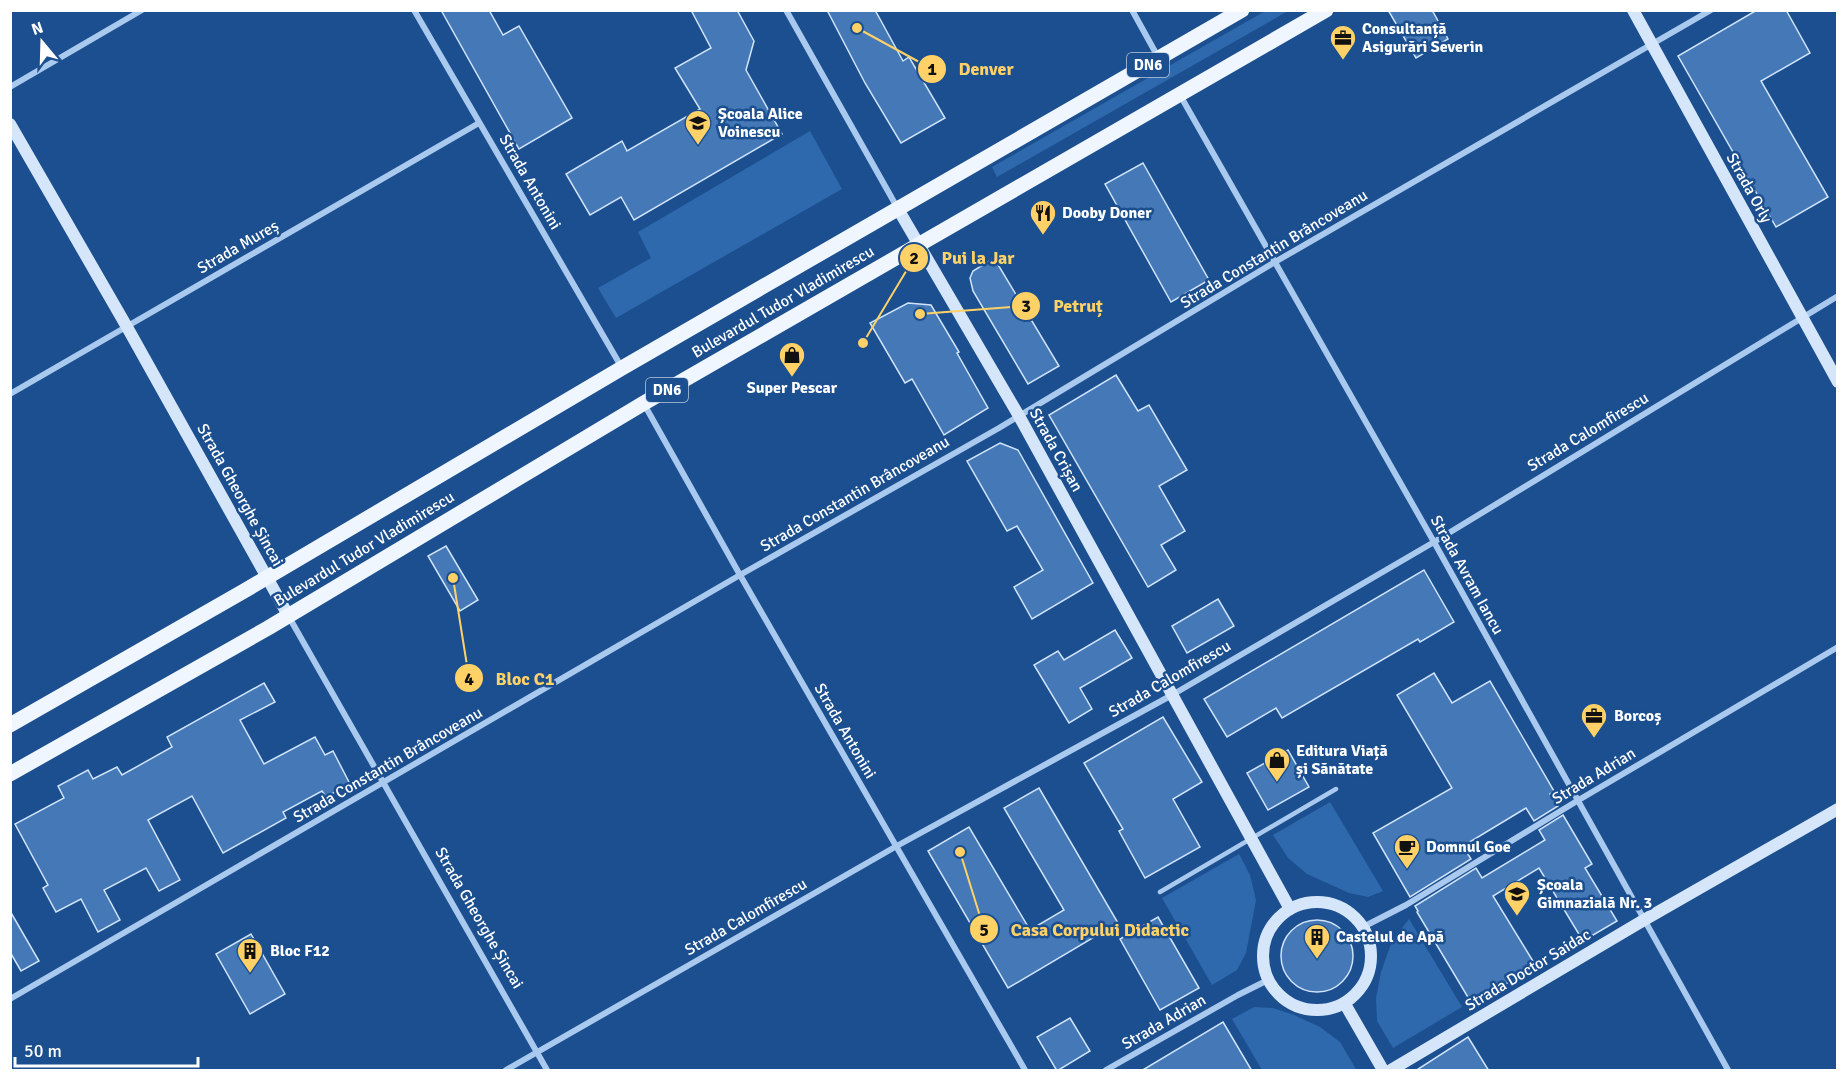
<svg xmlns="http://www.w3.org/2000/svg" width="1848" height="1081" viewBox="0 0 1848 1081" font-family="Signika,sans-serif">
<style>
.green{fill:#2e69ad}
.building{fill:#4478b7;stroke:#cfe3fa;stroke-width:1.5}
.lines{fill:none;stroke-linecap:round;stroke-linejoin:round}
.lane{stroke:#a9c9ee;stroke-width:4.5}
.street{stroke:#a9c9ee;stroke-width:6}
.secondary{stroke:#d6e6fa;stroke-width:12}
.primary{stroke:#f0f6ff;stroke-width:15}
.labels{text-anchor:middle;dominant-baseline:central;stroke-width:5;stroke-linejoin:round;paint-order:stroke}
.shield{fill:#1b4f8f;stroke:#bbcadd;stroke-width:1.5}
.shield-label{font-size:15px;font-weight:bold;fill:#fff}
.poi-label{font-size:16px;font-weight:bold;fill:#fff;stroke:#1b4f8f;text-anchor:start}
.street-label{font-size:16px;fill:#fff;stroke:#1b4f8f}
.leader{fill:none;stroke:#ffd166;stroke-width:2}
.callout-dot{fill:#ffd166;stroke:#1b4f8f;stroke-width:2}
.mark-label{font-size:18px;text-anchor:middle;font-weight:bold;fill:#111}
.callout-label{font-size:18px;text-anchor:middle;font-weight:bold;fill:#ffd166;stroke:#1b4f8f;stroke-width:5;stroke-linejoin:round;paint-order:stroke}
</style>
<rect width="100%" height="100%" fill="#1b4f8f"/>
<g class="green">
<polygon points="1267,10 1288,11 997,177 992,167"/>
<polygon points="810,131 842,189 616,318 598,288 651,258 638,232"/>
<polygon points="1330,802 1383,891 1368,897 1349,893 1307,874 1288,858 1273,835"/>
<polygon points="1239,854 1250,875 1256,900 1246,953 1237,970 1212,985 1162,898"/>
<polygon points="1409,919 1462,1007 1393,1048 1377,1021 1376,998 1381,972 1392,941"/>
<polygon points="1254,1007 1273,1008 1294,1015 1320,1027 1340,1042 1356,1069 1353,1070 1262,1070 1232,1019"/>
</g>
<g class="building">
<polygon points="441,10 489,10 503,35 519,26 572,118 519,149"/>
<polygon points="691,10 737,10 754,41 746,70 782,134 634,220 621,197 590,215 566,174 622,141 627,151 700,109 675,68 711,48"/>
<polygon points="827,10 875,10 903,61 909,57 945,118 901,143 865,83"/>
<polygon points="1388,10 1432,10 1448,39 1416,58"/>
<polygon points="1757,10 1786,10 1810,53 1761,81 1828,197 1776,227 1678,56"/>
<polygon points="1143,163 1209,280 1171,302 1105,184"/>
<polygon points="994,258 1059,366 1028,384 973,291 970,278 973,271"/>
<polygon points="908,303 931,305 959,352 957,353 988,408 944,435 912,379 905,383 870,323"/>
<polygon points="1116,375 1138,411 1149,405 1187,470 1159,486 1185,531 1161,545 1176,570 1148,587 1049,415"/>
<polygon points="1000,443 1018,450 1093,583 1032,619 1014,587 1043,570 1017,526 1007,531 967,461"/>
<polygon points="446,546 478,600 460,611 428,556"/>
<polygon points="1424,570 1454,622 1420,642 1418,639 1282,718 1276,708 1227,737 1204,699"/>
<polygon points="1218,599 1234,626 1187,653 1172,626"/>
<polygon points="1115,630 1132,658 1080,688 1092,709 1069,723 1034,665 1058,651 1064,660"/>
<polygon points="1434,673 1452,703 1490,681 1554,791 1550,794 1558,806 1534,821 1526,808 1463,846 1471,859 1410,897 1373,833 1452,788 1397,695"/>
<polygon points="264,683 275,702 240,720 264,764 315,737 325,755 333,751 350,784 326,797 322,791 283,812 286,818 223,853 192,796 148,820 180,880 159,891 146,868 104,890 120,920 98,932 81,899 56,912 43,888 48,885 15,824 64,798 58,786 88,770 93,779 117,767 122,775 172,747 167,737"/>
<polygon points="1163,717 1202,782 1173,799 1200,847 1145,878 1119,831 1123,829 1084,763"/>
<polygon points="1288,750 1309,787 1268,810 1247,773"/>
<polygon points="1039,788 1118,923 1008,988 928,851 969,827 1030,930 1064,910 1004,808"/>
<polygon points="1563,815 1592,864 1585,868 1617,921 1583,941 1539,868 1493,896 1536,966 1472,1004 1417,912 1418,911 1415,906 1476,868 1482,878 1545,840 1539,830"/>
<polygon points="10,911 39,961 21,971 10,952"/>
<polygon points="1158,917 1199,988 1160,1010 1120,939"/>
<circle cx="1317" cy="956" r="36"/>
<polygon points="251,934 285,994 250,1014 216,954"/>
<polygon points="1070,1018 1090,1051 1057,1071 1037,1037"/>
<polygon points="1223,1022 1252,1071 1141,1071"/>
<polygon points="1468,1037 1489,1071 1415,1071"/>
</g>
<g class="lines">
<polyline class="lane" points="1160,892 1336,789"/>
<g class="street">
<polyline points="414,10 622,368"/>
<polyline points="786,10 898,209"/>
<polyline points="1132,10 1158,57"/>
<polyline points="10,87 142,10"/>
<polyline points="1180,95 1434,542 1728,1070"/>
<polyline points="10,394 479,123"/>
<polyline points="644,404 740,575 1025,1070"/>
<polyline points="289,617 547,1070"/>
<polyline points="1363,927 1406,905 1577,801 1838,647"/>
<polyline points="10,999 740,575 999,428 1275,262 1711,10"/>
<polyline points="506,1070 895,847 1172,695 1434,542 1838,296"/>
<polyline points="1106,1070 1238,995 1268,980"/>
</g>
<g class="secondary">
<polyline points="1633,10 1838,382"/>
<polyline points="10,124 127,327 288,615"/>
<polyline points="898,209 1019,416 1290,909"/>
<circle cx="1317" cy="956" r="54"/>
<polyline points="1345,1004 1383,1070"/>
<polyline points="1391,1070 1644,920 1838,809"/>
</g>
<g class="primary">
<polyline points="10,725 244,591 622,368 1242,10"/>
<polyline points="10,774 268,628 644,403 1326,10"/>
</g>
</g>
<defs>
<g id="office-pin" transform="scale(1.35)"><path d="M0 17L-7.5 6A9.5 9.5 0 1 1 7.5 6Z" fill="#ffd166" stroke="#1b4f8f"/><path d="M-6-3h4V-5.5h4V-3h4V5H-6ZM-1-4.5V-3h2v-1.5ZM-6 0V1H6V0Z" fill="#111"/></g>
<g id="school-pin" transform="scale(1.35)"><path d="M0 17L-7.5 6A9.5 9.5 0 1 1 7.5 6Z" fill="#ffd166" stroke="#1b4f8f"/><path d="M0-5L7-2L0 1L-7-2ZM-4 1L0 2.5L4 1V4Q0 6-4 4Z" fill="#111"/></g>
<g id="restaurant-pin" transform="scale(1.35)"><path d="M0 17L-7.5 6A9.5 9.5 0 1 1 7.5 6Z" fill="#ffd166" stroke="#1b4f8f"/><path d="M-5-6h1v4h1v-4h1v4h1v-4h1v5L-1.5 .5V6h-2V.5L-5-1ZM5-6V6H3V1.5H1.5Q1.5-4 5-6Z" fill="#111"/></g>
<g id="shop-pin" transform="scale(1.35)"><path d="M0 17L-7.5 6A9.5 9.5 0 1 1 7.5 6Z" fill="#ffd166" stroke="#1b4f8f"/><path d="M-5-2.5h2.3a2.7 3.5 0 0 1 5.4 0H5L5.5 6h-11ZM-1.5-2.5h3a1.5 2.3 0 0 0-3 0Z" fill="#111"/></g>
<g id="cafe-pin" transform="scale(1.35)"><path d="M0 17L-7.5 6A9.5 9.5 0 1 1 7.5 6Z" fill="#ffd166" stroke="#1b4f8f"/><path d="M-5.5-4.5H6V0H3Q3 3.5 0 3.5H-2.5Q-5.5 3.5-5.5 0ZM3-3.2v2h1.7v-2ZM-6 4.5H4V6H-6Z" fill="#111"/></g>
<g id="building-pin" transform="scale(1.35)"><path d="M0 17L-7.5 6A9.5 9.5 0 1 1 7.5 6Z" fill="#ffd166" stroke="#1b4f8f"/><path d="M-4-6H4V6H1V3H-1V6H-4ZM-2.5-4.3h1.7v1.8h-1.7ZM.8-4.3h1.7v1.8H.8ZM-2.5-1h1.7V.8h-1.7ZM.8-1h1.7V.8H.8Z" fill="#111"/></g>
</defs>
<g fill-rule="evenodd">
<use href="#office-pin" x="1343" y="38"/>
<use href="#school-pin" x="698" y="123"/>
<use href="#restaurant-pin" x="1043" y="213"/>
<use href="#shop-pin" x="792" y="355"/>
<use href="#office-pin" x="1594" y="716"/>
<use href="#shop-pin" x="1277" y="760"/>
<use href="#cafe-pin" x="1407" y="847"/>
<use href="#school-pin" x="1517" y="894"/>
<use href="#building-pin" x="1317" y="937"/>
<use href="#building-pin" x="250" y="951"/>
</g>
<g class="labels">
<g class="shield">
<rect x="1127" y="53" width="42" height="24" rx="4.5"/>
<rect x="646" y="378" width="42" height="24" rx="4.5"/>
</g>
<g class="shield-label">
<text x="1148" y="65">DN6</text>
<text x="667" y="390">DN6</text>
</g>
<g class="poi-label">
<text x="1362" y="29">Consultanță<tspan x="1362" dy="18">Asigurări Severin</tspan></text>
<text x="718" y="114">Școala Alice<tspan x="718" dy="18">Voinescu</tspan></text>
<text x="1062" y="213">Dooby Doner</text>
<text x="792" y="388" text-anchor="middle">Super Pescar</text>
<text x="1614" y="716">Borcoș</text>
<text x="1296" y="751">Editura Viață<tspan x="1296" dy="18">și Sănătate</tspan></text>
<text x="1426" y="847">Domnul Goe</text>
<text x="1537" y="885">Școala<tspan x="1537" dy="18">Gimnazială Nr. 3</tspan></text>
<text x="1336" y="937">Castelul de Apă</text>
<text x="270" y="951">Bloc F12</text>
</g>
<g class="street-label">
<text transform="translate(530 182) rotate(60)">Strada Antonini</text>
<text transform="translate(1749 188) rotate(61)">Strada Orly</text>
<text transform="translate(238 247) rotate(-30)">Strada Mureș</text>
<text transform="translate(1274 249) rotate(-31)">Strada Constantin Brâncoveanu</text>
<text transform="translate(783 302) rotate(-30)">Bulevardul Tudor Vladimirescu</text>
<text transform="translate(1588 432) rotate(-31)">Strada Calomfirescu</text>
<text transform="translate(1056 450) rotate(61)">Strada Crișan</text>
<text transform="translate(855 494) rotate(-30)">Strada Constantin Brâncoveanu</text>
<text transform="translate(240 495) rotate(61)">Strada Gheorghe Șincai</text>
<text transform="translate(364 549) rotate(-31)">Bulevardul Tudor Vladimirescu</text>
<text transform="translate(1467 575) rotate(61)">Strada Avram Iancu</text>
<text transform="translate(1170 679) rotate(-30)">Strada Calomfirescu</text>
<text transform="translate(845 731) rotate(60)">Strada Antonini</text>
<text transform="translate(388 765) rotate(-30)">Strada Constantin Brâncoveanu</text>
<text transform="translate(1594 776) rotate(-31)">Strada Adrian</text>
<text transform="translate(746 917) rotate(-30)">Strada Calomfirescu</text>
<text transform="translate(479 918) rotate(60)">Strada Gheorghe Șincai</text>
<text transform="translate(1528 970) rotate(-31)">Strada Doctor Saidac</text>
<text transform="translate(1164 1022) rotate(-30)">Strada Adrian</text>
</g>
</g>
<path class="leader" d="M857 28L932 69M863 343L914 258M920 314L1026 306M453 578L469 678M960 852L984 929"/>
<g class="callout-dot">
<circle cx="857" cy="28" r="6"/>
<circle cx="863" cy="343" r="6"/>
<circle cx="920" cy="314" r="6"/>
<circle cx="453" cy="578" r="6"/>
<circle cx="960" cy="852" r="6"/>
<circle cx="932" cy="69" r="15"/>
<circle cx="914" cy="258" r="15"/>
<circle cx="1026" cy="306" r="15"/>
<circle cx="469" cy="678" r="15"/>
<circle cx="984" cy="929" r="15"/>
</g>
<g class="mark-label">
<text x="932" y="75">1</text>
<text x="914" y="264">2</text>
<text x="1026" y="312">3</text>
<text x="469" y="685">4</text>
<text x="984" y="936">5</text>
</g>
<g class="callout-label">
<text x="986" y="75">Denver</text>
<text x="978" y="264">Pui la Jar</text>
<text x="1078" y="312">Petruț</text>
<text x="525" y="685">Bloc C1</text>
<text x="1100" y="936">Casa Corpului Didactic</text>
</g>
<rect width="1848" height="1081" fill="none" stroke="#ffffff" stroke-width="24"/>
<g transform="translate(42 42) rotate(341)" stroke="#1b4f8f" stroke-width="4.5" paint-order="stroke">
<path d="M0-4.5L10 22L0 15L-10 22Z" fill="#ffffff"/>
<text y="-9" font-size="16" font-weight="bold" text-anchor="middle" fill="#ffffff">N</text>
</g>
<path d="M15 1057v9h183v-9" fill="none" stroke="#ffffff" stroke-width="3"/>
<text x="24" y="1057" font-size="18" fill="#ffffff" stroke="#1b4f8f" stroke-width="4.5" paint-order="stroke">50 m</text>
</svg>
